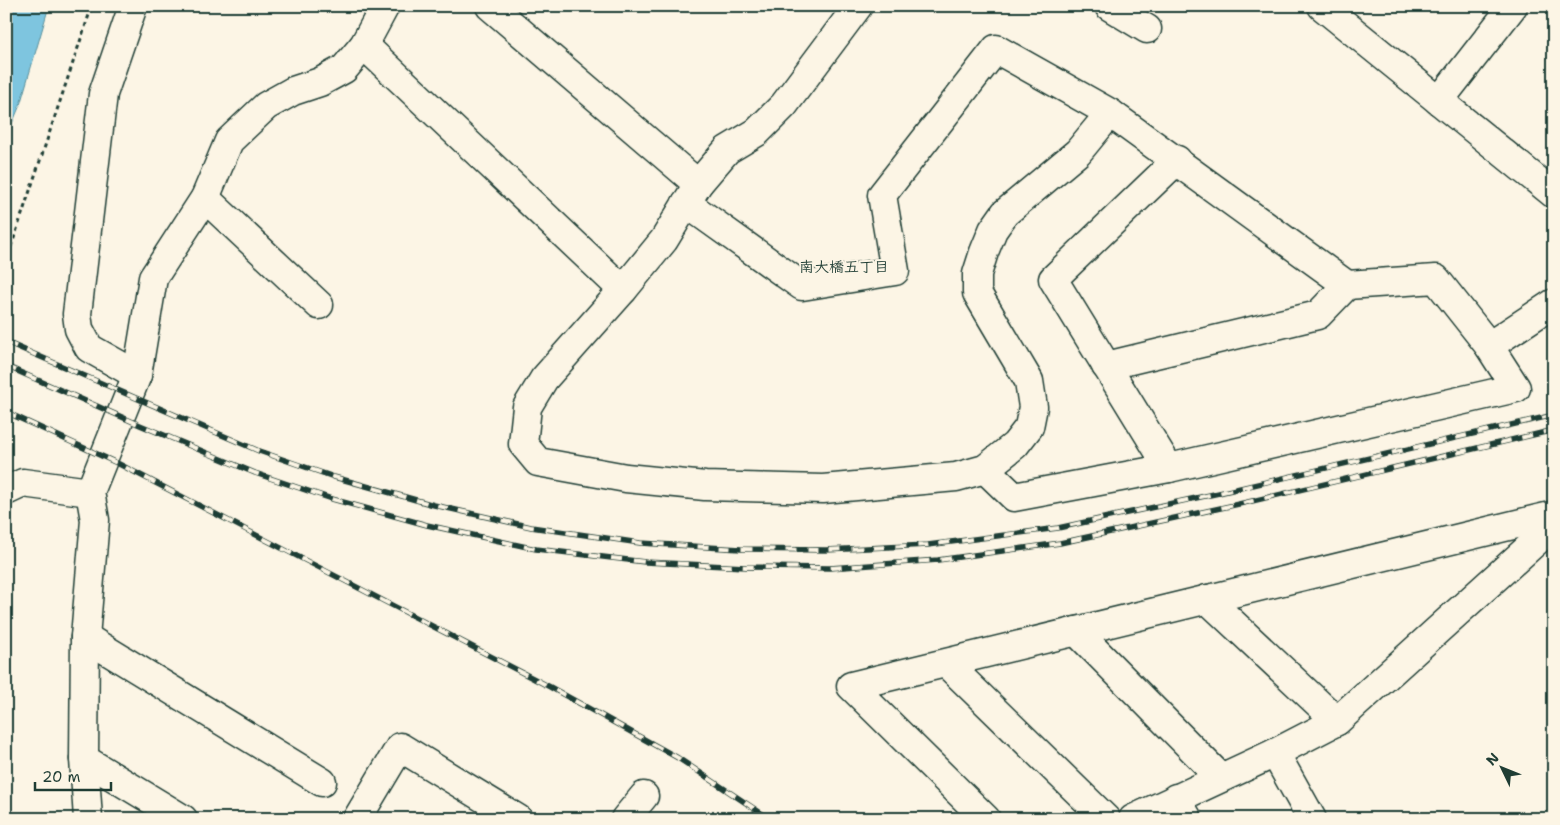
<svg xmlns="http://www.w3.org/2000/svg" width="1560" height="825" viewBox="0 0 1560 825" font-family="'Shantell Sans','Klee One',sans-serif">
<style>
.water{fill:#7ec5df;stroke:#588f9b}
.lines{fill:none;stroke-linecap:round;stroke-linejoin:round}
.minor-casing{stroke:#1f3d34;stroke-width:31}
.tertiary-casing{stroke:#1f3d34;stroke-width:31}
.path{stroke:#1f3d34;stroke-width:3;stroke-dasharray:4 4;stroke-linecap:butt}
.minor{stroke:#fcf5e5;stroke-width:28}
.tertiary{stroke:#fcf5e5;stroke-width:28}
.rail-casing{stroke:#1f3d34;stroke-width:5.5}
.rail{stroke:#fcf5e5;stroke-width:4;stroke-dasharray:11;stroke-linecap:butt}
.labels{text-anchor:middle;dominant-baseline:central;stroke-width:4;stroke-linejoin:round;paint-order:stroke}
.neighbourhood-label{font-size:15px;font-weight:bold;fill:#1f3d34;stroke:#fcf5e5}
</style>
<rect width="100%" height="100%" fill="#fcf5e5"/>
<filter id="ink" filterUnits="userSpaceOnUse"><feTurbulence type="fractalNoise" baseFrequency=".02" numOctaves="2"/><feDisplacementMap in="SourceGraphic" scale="10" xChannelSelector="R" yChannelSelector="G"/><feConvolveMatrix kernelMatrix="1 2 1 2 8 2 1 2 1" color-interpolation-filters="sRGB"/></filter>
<g filter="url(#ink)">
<polygon class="water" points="6,6 49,6 20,105 6,138"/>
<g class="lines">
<g class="minor-casing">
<g id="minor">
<polyline points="133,6 103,94 77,314 79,329 89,348 137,375"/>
<polyline points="490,6 698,184"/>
<polyline points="858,6 784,105 757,132 727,150 698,184 664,240 623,290 544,379 527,407 523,444 538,462 626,478 705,486 823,489 956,477 985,469 1015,445 1029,427 1033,407 1029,381 977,293 977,274 984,252 993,230 1005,213 1078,152 1110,113 1347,285 1436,279 1489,346 1516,388 1169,468 1053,279 1177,160"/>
<polyline points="1109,6 1147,29"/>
<polyline points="364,45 623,290"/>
<polyline points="1439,101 1513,6"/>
<polyline points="205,198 319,305"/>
<polyline points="686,203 802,286 895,271 882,195 996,49 1110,113"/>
<polyline points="1489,346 1554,303"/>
<polyline points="1106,366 1318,315 1347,285"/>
<polyline points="985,469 1014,497 1169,468"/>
<polyline points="6,491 23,483 90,492"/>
<polyline points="1207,599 1337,721"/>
<polyline points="1076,631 1220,777"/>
<polyline points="85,637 322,782"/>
<polyline points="947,664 1106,819"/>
<polyline points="1275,753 1312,819"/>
<polyline points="84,759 183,819"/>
<polyline points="1176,798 1188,819"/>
<polyline points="88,819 84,759 85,637 95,520 90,492 137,375 153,278 205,198 229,141 266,106 293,91 320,82 344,69 364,45 385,6"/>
<polyline points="357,819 400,747 518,819"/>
<polyline points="625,819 644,796"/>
<polyline points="986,819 851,686 1554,515"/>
<polyline points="1133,819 1275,753 1337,721 1554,525"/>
</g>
</g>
<g class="tertiary-casing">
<polyline id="tertiary" points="1322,6 1554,194"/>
</g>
<polyline class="path" points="6,262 92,6"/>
<use href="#minor" class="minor"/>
<use href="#tertiary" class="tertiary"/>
<g class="rail-casing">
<g id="rail">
<polyline points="6,342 259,451 334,477 434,505 531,527 640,543 741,549 826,550 928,545 1058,528 1219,493 1554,415"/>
<polyline points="6,366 140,425 255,473 332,499 427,525 536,549 645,562 746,567 830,568 938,560 1060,543 1248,502 1554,430"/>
<polyline points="6,412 119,464 550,687 678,758 770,819"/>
</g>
</g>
<use href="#rail" class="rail"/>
</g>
</g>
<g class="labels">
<g class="neighbourhood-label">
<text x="844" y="267">南大橋五丁目</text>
</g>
</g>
<rect width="1560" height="825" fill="none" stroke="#fcf5e5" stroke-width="25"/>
<rect x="12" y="12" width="1535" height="800" fill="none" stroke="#1f3d34" stroke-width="2" filter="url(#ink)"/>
<g transform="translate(1502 768) rotate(313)" stroke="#fcf5e5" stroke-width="4" paint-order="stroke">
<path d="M0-4L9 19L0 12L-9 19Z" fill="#1f3d34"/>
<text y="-8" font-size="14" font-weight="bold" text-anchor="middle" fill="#1f3d34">N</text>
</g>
<path d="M35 782v8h76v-8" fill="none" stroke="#1f3d34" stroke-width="2.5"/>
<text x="42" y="782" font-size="15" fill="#1f3d34" stroke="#fcf5e5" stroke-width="4" paint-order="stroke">20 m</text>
</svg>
